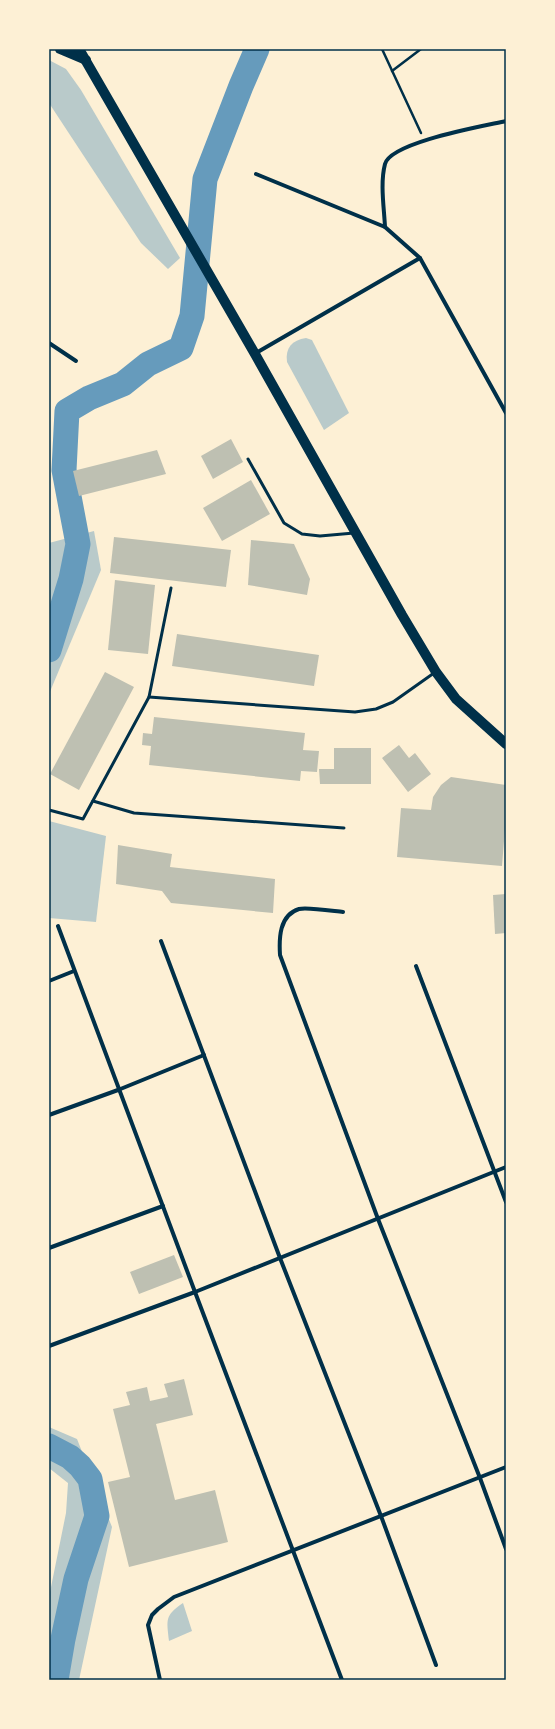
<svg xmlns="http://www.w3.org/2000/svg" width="555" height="1729" viewBox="0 0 555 1729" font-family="'Asap Condensed',sans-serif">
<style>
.green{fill:#b9caca}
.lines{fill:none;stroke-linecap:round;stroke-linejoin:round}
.river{stroke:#669bbc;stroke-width:25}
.building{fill:#bec0b2}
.path{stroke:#003049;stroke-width:2.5}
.service{stroke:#003049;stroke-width:3}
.minor{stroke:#003049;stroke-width:4}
.primary{stroke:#003049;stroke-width:10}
.neatline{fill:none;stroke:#003049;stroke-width:1.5}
</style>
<rect width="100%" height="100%" fill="#fdf0d5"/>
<g class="green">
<polygon points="49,60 66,69 81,90 180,258 168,269 141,243 49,103"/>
<path d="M306 338 312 340 349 413 324 430 287 362C285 348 292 340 306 338Z"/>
<polygon points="94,531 101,570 49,694 49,543"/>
<polygon points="49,821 106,836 96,922 49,918"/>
<polygon points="49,1427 77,1439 112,1527 79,1680 49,1680 49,1597 66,1513 68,1483 49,1468"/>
<path d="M183 1603 192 1631 169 1641C167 1620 164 1616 183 1603Z"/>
</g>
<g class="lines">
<g class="river">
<polyline points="49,650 71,579 78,544 64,470 67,411 89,398 123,384 148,364 181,348 192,316 205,179 241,86 257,49"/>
<polyline points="49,1446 70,1457 80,1466 90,1479 97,1516 76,1579 63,1639 56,1680"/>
</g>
</g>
<g class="building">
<polygon points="231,439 243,462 213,479 201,456"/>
<polygon points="157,450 166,474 79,496 73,471"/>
<polygon points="251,480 270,514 222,541 203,508"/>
<polygon points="114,537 231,550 226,587 110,573"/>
<polygon points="251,540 294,544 310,579 307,595 248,585"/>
<polygon points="115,580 155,585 148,654 108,650"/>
<polygon points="177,634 319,655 314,686 172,666"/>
<polygon points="105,672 134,687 79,790 50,774"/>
<polygon points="154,717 305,733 303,750 319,751 317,772 301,771 300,781 149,765 151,746 142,745 143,733 152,734"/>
<polygon points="399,745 409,758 415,753 431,774 408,792 382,758"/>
<polygon points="334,748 371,748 371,784 320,784 319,769 334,769"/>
<polygon points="451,777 506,785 506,816 502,866 397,857 401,808 431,810 433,797 441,785"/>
<polygon points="118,845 172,854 170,867 275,879 273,913 171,903 162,891 116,884"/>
<polygon points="506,894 506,933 495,934 493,895"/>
<polygon points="174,1255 183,1277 139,1294 130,1272"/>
<polygon points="184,1379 193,1415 156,1424 175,1500 215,1490 228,1542 129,1567 108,1482 130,1477 113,1409 130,1405 126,1392 147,1387 150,1401 168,1397 164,1384"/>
</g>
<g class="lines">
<g class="path">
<polyline points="382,49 421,133"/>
<polyline points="392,71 421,49"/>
</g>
<g class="service">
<polyline points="248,459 284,523 302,534 320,536 354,533"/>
<polyline points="149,697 355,712 376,709 393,702 434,673"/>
<polyline points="93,801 134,813 344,828"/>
<polyline points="49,810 83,819 149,697 171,588"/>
</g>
<g class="minor">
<polyline points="256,174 385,227 420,258 506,413"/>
<path d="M385 227C384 207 380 183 385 164 391 142 484 126 506 121"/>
<polyline points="49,343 76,361"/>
<polyline points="256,353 420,258"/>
<path d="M343 912C333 911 307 907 299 909 279 915 279 939 280 955L378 1219 480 1478 506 1549"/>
<polyline points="58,926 195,1292 342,1680"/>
<polyline points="161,941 280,1258 381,1516 436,1665"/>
<polyline points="416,966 506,1202"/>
<polyline points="49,981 74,971"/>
<polyline points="49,1115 118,1090 204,1055"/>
<polyline points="49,1248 163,1206"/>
<polyline points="49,1346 195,1292 506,1167"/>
<polyline points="160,1680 148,1625 152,1615 158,1609 174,1597 506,1467"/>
</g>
<g class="primary">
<polyline points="60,49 86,60"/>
<polyline points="79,49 255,354 402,615 436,672 456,699 506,744"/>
</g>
</g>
<rect width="555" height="1729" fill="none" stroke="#fdf0d5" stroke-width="100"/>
<rect x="50" y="50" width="455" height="1629" class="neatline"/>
</svg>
